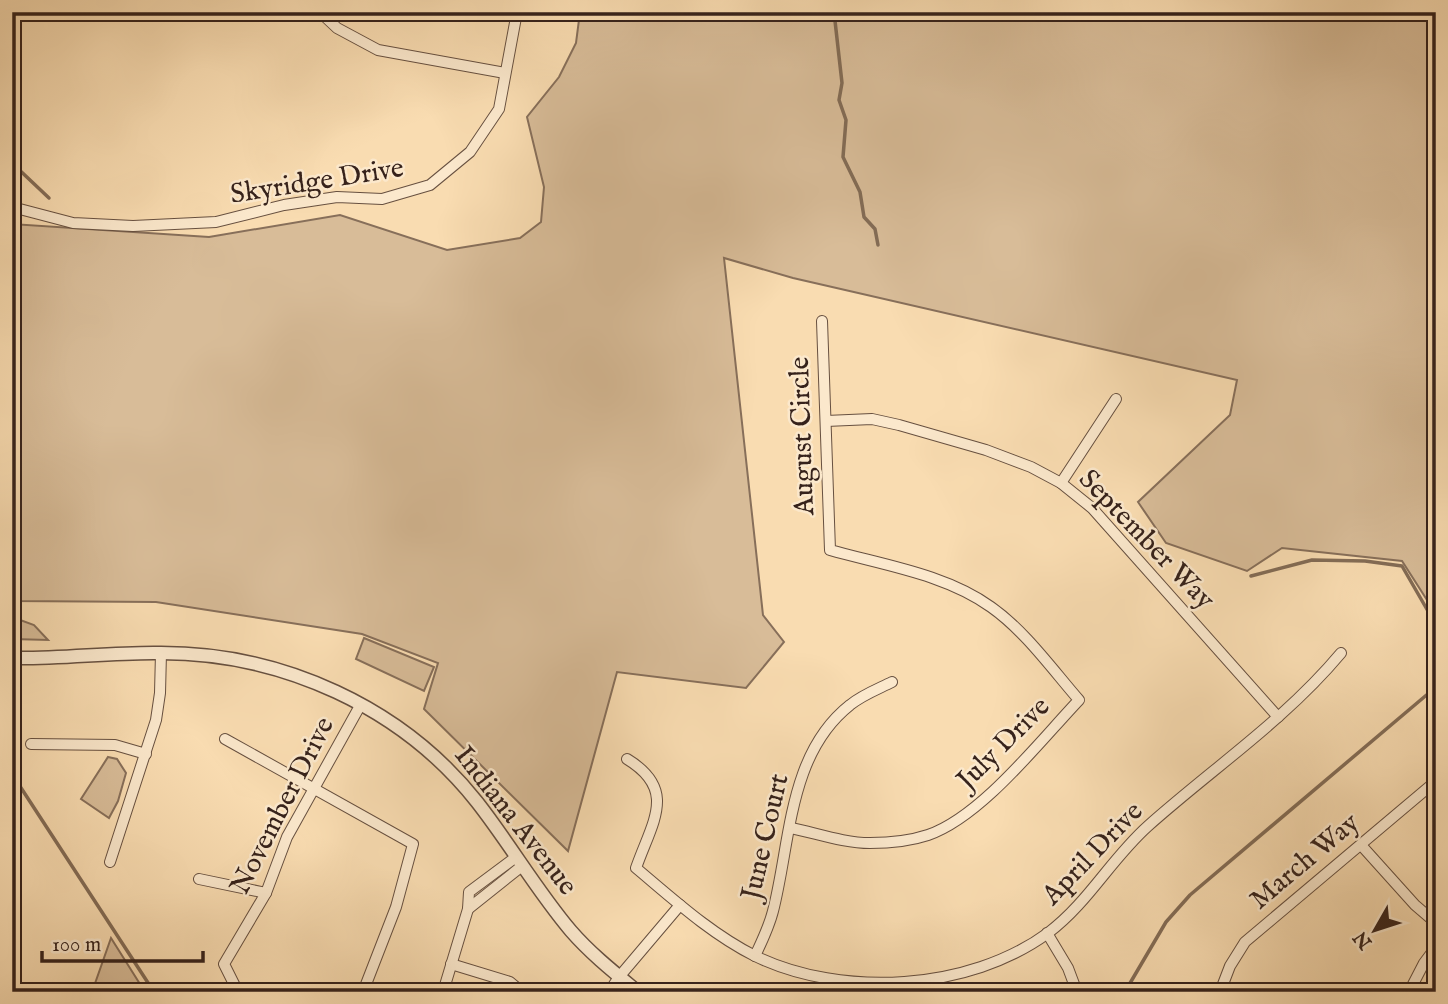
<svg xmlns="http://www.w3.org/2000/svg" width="1448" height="1004" viewBox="0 0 1448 1004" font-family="'IM FELL English',serif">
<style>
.green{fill:#d8bc98;stroke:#876f5a;stroke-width:2}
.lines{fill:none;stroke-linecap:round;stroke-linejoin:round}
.stream{stroke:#836c56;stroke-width:3.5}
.minor-casing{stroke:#675040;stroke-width:12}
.tertiary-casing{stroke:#675040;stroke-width:15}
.minor{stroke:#fbe8cc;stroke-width:10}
.tertiary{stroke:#fbe8cc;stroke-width:12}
.labels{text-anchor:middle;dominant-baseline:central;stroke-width:5;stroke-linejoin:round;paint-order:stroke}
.street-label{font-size:28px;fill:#36221b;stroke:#fbe8cc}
</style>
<rect width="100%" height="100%" fill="#f9dcb1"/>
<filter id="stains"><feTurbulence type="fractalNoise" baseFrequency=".00286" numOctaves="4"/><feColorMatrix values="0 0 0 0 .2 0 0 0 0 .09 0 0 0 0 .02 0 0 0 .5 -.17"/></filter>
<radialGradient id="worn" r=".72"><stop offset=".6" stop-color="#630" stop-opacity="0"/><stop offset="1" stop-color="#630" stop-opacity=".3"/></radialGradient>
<g class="green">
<polygon points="580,12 1436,12 1436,614 1402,561 1282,548 1247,571 1166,543 1138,502 1230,415 1237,380 793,278 724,258 763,615 784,642 746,688 617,672 568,851 424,709 438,663 362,634 156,602 12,601 12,224 209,237 340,215 447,250 520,238 541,222 544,187 527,117 559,77 576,43"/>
<polygon points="12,617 34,625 48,640 12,639"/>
<polygon points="364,638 434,667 424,691 356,659"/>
<polygon points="108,757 117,759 126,773 118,801 109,818 81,799"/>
<polygon points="111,938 145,992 92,992"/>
</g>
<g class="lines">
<g class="stream">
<polyline points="834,12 842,83 839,100 846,120 843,157 860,192 864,217 875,229 878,245"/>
<polyline points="12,163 49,198"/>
<polyline points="1251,576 1312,560 1365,561 1402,566 1436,625"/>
<polyline points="12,774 154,992"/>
<polyline points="1126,990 1166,922 1190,895 1436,687"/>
</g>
<g class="minor-casing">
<g id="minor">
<polyline points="320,12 337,28 378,50 505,73"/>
<polyline points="12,207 73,223 133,226 216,222 284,205 337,197 382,199 430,185 470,152 499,109 517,12"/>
<polyline points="826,421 872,419 899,425 986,450 1031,467 1061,483 1092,508 1278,717"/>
<polyline points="1061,483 1116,399"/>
<polyline points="225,739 413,844 396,907 363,992"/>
<polyline points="31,744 115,745 146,754"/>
<path d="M627 759C678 790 652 822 636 868 673 899 711 934 755 956 842 998 969 991 1048 933 1088 903 1111 859 1148 826 1213 768 1285 720 1341 653"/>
<path d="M791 828C816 833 844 843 870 843 889 843 910 841 928 835 981 817 1040 741 1079 700 1052 669 1025 631 991 607 945 574 883 565 830 550L822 321"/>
<polyline points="1361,845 1415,905 1436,923"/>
<polyline points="110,862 156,720 160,693 161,653"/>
<polyline points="199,879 266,893"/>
<polyline points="468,909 522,866"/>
<polyline points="1047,933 1068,968 1077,992"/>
<path d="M755 956C762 941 769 927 773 911 791 841 788 754 850 705 862 695 878 689 892 682"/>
<polyline points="451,964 510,982 522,992"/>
<polyline points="238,992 224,964 266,893 287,837 361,704"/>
<polyline points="443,992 468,909 469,892 516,857"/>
<polyline points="609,992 619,977 680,905"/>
<polyline points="1220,992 1230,966 1245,942 1436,781"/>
<polyline points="1409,992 1424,963 1436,947"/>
</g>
</g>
<g class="tertiary-casing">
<path id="tertiary" d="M12 658C62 659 112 652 161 653 282 653 402 707 477 802 510 844 537 891 571 931 591 954 615 973 638 992"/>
</g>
<use href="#minor" class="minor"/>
<use href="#tertiary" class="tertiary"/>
</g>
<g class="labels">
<g class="street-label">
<text transform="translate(317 182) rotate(-9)">Skyridge Drive</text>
<text transform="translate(803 436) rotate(-92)">August Circle</text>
<text transform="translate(1146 540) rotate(46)">September Way</text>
<text transform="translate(1004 744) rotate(-45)">July Drive</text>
<text transform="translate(283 806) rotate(-63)">November Drive</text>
<text transform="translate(515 821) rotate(52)">Indiana Avenue</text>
<text transform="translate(766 837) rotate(-77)">June Court</text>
<text transform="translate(1093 854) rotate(-46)">April Drive</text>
<text transform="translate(1305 862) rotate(-40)">March Way</text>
</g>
</g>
<rect width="1448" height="1004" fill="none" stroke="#f9dcb1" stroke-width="42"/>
<rect x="14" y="14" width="1420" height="976" fill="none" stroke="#36221b" stroke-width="3.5"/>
<rect x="21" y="21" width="1406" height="962" fill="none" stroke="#36221b" stroke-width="2"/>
<g transform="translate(1375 930) rotate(231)" stroke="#fbe8cc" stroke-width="5" paint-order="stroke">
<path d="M0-5L12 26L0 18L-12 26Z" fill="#36221b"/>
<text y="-10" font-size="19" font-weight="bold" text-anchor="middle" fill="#36221b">N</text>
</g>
<path d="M42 951v10h161v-10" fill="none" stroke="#36221b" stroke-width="3.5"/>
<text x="52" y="951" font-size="21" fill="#36221b" stroke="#fbe8cc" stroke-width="5" paint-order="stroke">100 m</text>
<rect width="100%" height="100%" filter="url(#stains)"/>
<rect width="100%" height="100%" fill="url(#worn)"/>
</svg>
